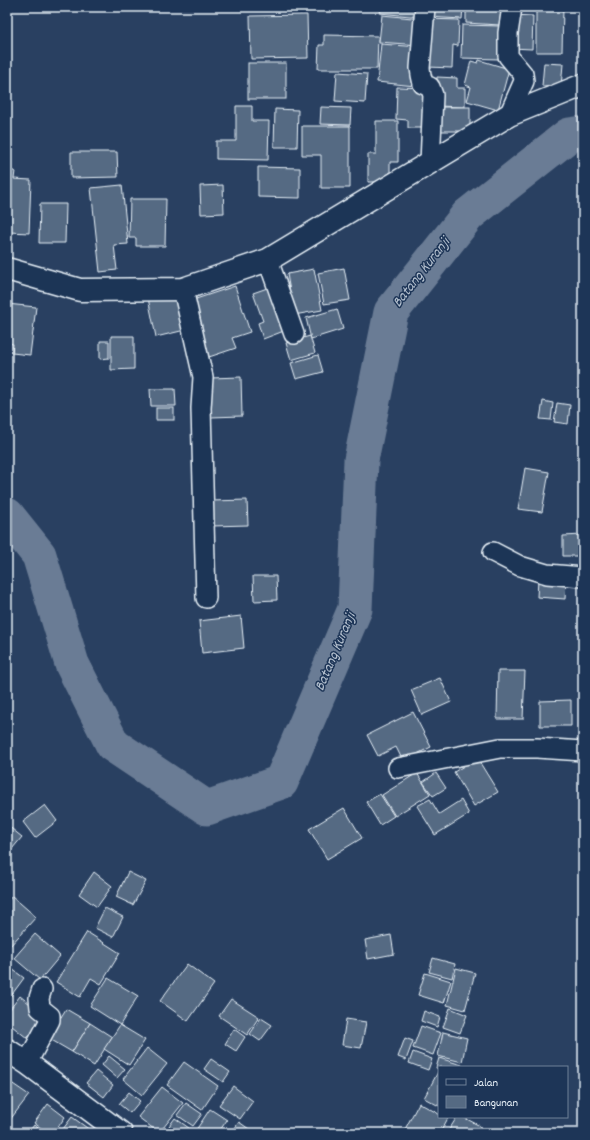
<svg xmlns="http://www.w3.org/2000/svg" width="590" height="1140" viewBox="0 0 590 1140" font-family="Dekko,sans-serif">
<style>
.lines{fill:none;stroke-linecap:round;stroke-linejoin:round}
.river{stroke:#6b7c95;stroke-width:35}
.building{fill:#556a83;stroke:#e8f1f8}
.street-casing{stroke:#e8f1f8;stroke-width:22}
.secondary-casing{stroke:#e8f1f8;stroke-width:25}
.street{stroke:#1d3557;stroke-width:19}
.secondary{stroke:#1d3557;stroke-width:22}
.labels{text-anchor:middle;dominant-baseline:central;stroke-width:3;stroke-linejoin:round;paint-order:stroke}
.water-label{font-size:15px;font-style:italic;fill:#b6c2d0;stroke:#1d3557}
</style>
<rect width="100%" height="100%" fill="#294061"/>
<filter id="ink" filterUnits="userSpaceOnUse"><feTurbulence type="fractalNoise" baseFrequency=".025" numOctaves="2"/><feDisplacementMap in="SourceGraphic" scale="8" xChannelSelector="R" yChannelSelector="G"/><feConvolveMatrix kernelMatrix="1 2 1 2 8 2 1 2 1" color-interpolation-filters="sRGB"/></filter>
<g filter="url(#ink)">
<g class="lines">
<polyline class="river" points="7,515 39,555 72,664 113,745 207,808 281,782 355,609 361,460 391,312 468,215 569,135 583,133"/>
</g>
<g class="building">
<polygon points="381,7 421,7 420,17 380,13"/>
<polygon points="429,7 463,7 462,19 428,17"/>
<polygon points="466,7 501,7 500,25 466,23"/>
<polygon points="536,8 563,8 562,52 536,52"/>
<polygon points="307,15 308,58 251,59 250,16"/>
<polygon points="382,15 422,19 419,45 379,42"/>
<polygon points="512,15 533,16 532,49 511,48"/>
<polygon points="425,19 459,20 458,46 453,45 452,68 428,67"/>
<polygon points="462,25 500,26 499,59 461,58"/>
<polygon points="324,35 378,36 377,69 318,69 319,45 324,45"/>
<polygon points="381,44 419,47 415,86 377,82"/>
<polygon points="479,60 509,69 498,110 467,101 471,87 465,85 471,61 478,63"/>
<rect x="248" y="63" width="38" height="36"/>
<polygon points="544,63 563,64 561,87 542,86"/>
<polygon points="337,72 367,74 365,103 335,101"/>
<polygon points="437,77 457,78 457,88 465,88 465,107 436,106"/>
<polygon points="397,87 427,88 425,128 408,128 408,120 396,119"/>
<polygon points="236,106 252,106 252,121 269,121 268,160 216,159 216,141 236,141"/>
<polygon points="321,107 351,108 350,125 320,124"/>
<rect x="435" y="107" width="35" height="24"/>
<polygon points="275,109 298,110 297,147 274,147"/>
<polygon points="376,121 398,121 398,162 390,162 390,182 368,182 368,154 376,154"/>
<polygon points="302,126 350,126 350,188 321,188 321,155 302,155"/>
<polygon points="71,152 117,152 118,177 71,178"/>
<polygon points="258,167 300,168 300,198 258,197"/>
<polygon points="7,171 15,171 14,179 31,180 29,233 9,232 10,193 7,193"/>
<polygon points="122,185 128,244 114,245 117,270 100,272 91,188"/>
<polygon points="223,185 224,213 201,214 200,186"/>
<polygon points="130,199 166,199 165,246 136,246 136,238 129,238"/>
<polygon points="40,204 66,204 65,243 39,243"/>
<polygon points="344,268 350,300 324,304 318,273"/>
<polygon points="314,269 322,310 294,315 287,274"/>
<polygon points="235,286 250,332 232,338 236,348 209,357 190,301"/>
<polygon points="273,286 289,329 263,339 258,323 263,321 253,293"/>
<polygon points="177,292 185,330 156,337 148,298"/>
<polygon points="7,304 36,307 30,355 12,353 13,344 7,343"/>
<polygon points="337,309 343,329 311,339 306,318"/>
<polygon points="111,336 134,336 134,369 111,370"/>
<polygon points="310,336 315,353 291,360 286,343"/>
<polygon points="100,341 109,341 109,358 100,359"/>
<polygon points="318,355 323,372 296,379 291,363"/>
<polygon points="241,377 242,416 211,417 210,378"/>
<polygon points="150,389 175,389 176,406 151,406"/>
<polygon points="543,401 553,403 551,420 540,419"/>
<polygon points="557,403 570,405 568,424 554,422"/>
<rect x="156" y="408" width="18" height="12"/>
<polygon points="525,468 549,472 542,512 518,509"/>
<polygon points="247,500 248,525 212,526 211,501"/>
<polygon points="583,535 583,556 563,556 563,536"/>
<polygon points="253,576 276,576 277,600 254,601"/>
<polygon points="538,579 566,580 565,599 537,597"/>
<polygon points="241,616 244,648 202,653 199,621"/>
<polygon points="498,671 525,671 523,719 497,719"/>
<polygon points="440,678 451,702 422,715 411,690"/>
<polygon points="571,700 571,726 540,726 540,701"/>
<polygon points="413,712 431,747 403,761 396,747 378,756 367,735"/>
<polygon points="477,758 498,792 474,806 454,772"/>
<polygon points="417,773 430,794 395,816 382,795"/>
<polygon points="436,773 446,788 433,796 423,782"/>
<rect x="580" y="774" width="3" height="33"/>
<polygon points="380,794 394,816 380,825 366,802"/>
<polygon points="430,799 439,814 461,800 469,814 435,835 417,806"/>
<polygon points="45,805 57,821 35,838 23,822"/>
<polygon points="344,808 362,838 327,859 309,829"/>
<polygon points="7,825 22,837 7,855"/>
<polygon points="94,872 112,886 97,907 79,894"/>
<polygon points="128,872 146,881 133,905 116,897"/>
<polygon points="12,896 36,917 10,946 7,944 7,902"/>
<polygon points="105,908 123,917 113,937 95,928"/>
<polygon points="87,932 120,953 101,984 91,978 80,997 56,982"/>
<polygon points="35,934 60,956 40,980 14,958"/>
<polygon points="391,935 394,954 368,959 365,940"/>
<polygon points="433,958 455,964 452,978 429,972"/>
<polygon points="187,964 214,984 188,1021 160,1001"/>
<polygon points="8,966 24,978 7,1001 7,967"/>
<polygon points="456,968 475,973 465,1010 447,1005"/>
<polygon points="425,973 451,981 444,1003 418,995"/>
<polygon points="108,978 138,996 120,1025 90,1006"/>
<polygon points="20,996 45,1016 27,1038 7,1022 7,1013"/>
<polygon points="231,999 259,1017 247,1035 219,1016"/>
<polygon points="450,1008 467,1015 460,1033 443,1027"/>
<polygon points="66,1009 90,1023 72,1052 48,1038"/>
<polygon points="424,1011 440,1017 437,1027 421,1021"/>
<polygon points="261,1018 272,1025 260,1041 250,1034"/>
<polygon points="346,1019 366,1022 361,1048 342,1045"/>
<polygon points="90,1023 112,1037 94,1066 72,1052"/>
<polygon points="120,1025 145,1040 129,1065 104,1049"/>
<polygon points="421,1026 441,1033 433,1055 413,1048"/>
<polygon points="234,1029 245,1037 236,1051 225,1044"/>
<polygon points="443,1032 467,1038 462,1062 438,1056"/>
<polygon points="405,1038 413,1041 406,1060 398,1057"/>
<polygon points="147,1048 167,1064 142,1095 123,1079"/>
<polygon points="413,1052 432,1059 428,1070 409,1063"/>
<polygon points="109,1056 125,1069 117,1078 102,1065"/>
<polygon points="439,1058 462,1065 461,1067 439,1067 439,1069 436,1068"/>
<polygon points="211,1059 230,1072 223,1082 204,1069"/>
<polygon points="184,1062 218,1086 202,1110 167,1085"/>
<polygon points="96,1071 113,1085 104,1097 86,1083"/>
<polygon points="438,1072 439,1072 439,1106 424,1098"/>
<polygon points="7,1080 29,1095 9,1121 7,1120"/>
<polygon points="233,1086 253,1101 240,1119 219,1105"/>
<polygon points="162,1087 183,1103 159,1133 138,1117"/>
<polygon points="129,1092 140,1101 130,1113 119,1104"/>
<polygon points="186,1103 202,1114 193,1126 177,1115"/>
<polygon points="419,1103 439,1114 439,1117 445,1117 448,1118 440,1133 407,1133 404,1131"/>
<polygon points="48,1104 65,1117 54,1133 48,1133 34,1123"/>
<polygon points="210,1109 227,1120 218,1133 194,1133"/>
<polygon points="72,1117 94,1133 60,1133"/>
<polygon points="457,1117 463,1117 480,1126 477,1133 447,1133"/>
<polygon points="175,1118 193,1131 191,1133 164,1133"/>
<polygon points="239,1122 249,1129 246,1133 236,1133 233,1131"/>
<polygon points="34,1125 45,1133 28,1133"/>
</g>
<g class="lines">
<g class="street-casing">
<g id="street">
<polyline points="425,7 420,68 421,75 423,84 430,87 433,95 430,163"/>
<polyline points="509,115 524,81 523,74 508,56 508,33 512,7"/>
<polyline points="268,260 294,334"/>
<polyline points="183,289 203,377 201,408 206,598"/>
<polyline points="493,552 520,566 547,574 583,577"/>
<polyline points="398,768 500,748 537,748 583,751"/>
<polyline points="27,1063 50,1020 50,1016 40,1008 39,998 42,989"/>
</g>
</g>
<g class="secondary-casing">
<g id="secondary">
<polyline points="7,269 80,290 183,289 268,260 509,115 583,85"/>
<polyline points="7,1050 27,1063 121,1133"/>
</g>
</g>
<use href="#street" class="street"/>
<use href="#secondary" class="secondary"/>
</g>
</g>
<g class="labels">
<g class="water-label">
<text transform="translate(422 273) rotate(-52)">Batang Kuranji</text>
<text transform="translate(336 652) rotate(-67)">Batang Kuranji</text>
</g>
</g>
<rect width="590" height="1140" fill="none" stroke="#1d3557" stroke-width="24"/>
<rect x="12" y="12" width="566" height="1116" fill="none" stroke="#e8f1f8" stroke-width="1.5" filter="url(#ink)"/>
<rect x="438" y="1066" width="130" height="52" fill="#1d3557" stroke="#6e8097"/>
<rect x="446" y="1079" width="20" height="6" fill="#1d3557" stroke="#6e8097"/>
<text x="474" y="1086" font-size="12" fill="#e8f1f8">Jalan</text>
<rect x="446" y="1096" width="20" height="12" fill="#556a83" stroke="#6e8097"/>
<text x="474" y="1106" font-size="12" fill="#e8f1f8">Bangunan</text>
</svg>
